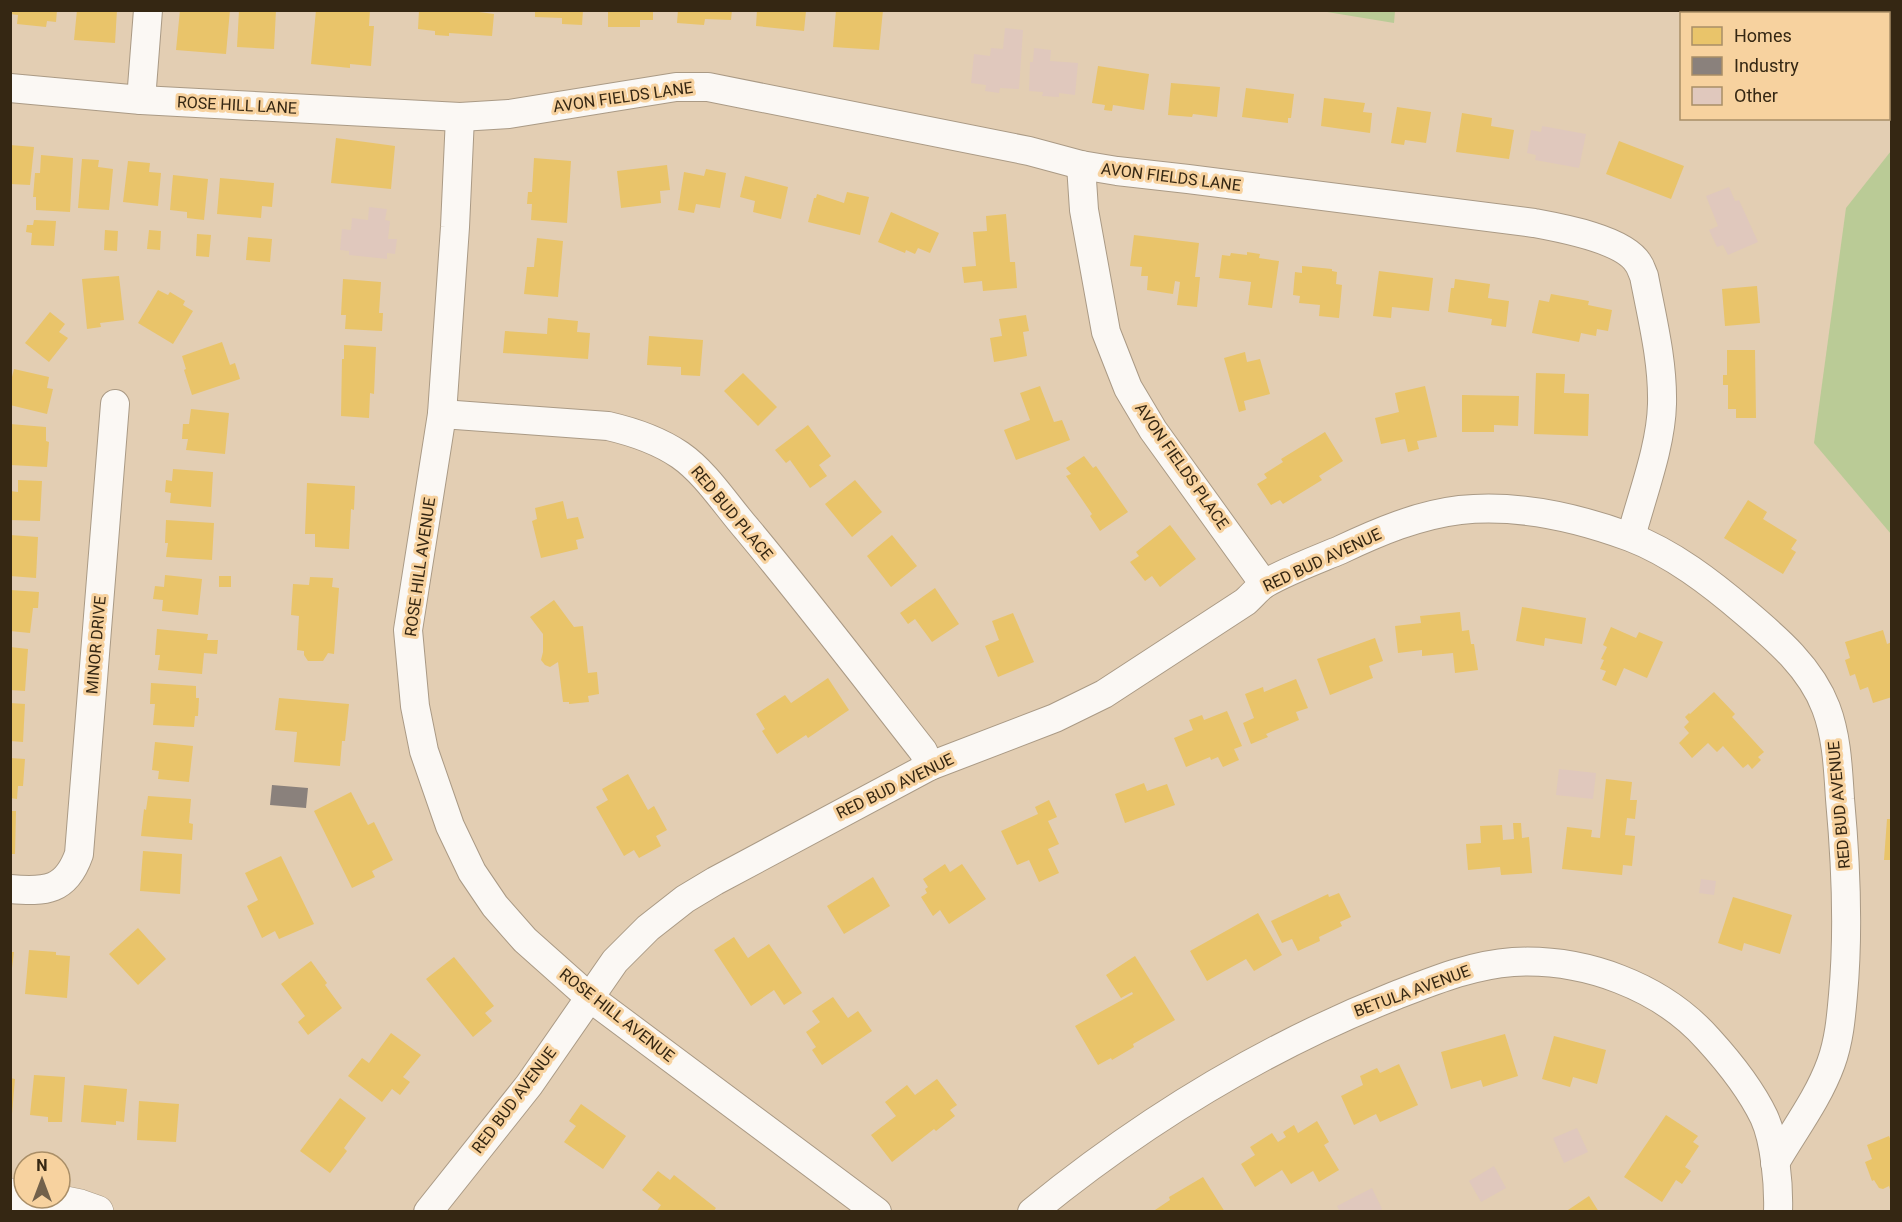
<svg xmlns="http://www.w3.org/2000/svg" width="1902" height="1222" viewBox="0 0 1902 1222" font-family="Roboto,sans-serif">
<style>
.green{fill:#bacb96}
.homes{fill:#e9c46a}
.industry{fill:#8a817c}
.building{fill:#e0c8bd}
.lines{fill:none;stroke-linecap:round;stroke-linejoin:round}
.street-casing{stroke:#aa9a85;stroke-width:30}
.secondary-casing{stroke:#aa9a85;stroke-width:34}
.street{stroke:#fbf8f4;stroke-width:28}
.secondary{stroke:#fbf8f4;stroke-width:33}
.labels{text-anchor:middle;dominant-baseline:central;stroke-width:6;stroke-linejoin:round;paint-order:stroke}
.street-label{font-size:16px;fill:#352713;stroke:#f7d29f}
</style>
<rect width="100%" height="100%" fill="#e3ceb3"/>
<g class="green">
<polygon points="1321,11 1395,11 1394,23"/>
<polygon points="1891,151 1891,534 1814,443 1846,208"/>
</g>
<g class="homes">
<polygon points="10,10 57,10 56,22 47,21 46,27 17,24 18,15 10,14"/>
<polygon points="77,10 117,10 115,43 74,40"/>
<polygon points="180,10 230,10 226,54 176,50"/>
<polygon points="239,10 276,10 274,49 237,47"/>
<polygon points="316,10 370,10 369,26 374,26 371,66 350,64 350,68 311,64"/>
<polygon points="419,10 464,10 494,14 492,36 449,33 449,36 435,35 435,31 418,29"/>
<polygon points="535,10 583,10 582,25 562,24 562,18 535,17"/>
<polygon points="608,10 653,10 653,20 640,20 640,27 608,27"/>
<polygon points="678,10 732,10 731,20 705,19 704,25 677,23"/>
<polygon points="757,10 806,11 804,31 756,26"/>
<polygon points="836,10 883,10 879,50 833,47"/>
<polygon points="1757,10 1811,10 1811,14 1756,14"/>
<rect x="1826" y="10" width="54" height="4"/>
<polygon points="1098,66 1149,74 1144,110 1113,105 1112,111 1104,110 1105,105 1092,103"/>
<polygon points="1171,83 1220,87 1217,117 1193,114 1192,117 1168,115"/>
<polygon points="1246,88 1294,94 1291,118 1288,118 1288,123 1242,117"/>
<polygon points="1324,98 1365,103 1363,112 1372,113 1370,133 1321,126"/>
<polygon points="1397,107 1431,112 1426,143 1405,140 1404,145 1391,143"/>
<polygon points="1462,113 1492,118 1491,126 1514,130 1509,159 1456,152"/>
<polygon points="336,138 395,146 391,189 331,183"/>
<polygon points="1619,141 1684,166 1671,199 1606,174"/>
<polygon points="10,145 34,147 30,185 10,184"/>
<polygon points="41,155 73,158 70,212 36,210 36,197 33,197 35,173 40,173"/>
<polygon points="534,158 571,161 567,223 531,220 532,204 527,204 528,192 532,192"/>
<polygon points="82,159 99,160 98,167 113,169 109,210 78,208"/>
<polygon points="128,161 150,163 149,172 161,173 158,206 123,202"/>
<polygon points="667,165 670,190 660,191 661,203 621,208 617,171"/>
<polygon points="706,169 726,173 720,208 696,204 694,213 678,210 684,172 704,176"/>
<polygon points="173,175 208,179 204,220 187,218 187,212 170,210"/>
<polygon points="745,176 788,187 781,219 753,212 755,201 740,197"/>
<polygon points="220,178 274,183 272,207 262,206 261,218 217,214"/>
<polygon points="847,192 869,197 860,235 808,222 814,198 816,198 817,194 844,203"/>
<polygon points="891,212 939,233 930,253 918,248 915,254 906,250 905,253 878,242"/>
<polygon points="1006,214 1010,262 1015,262 1017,288 983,291 982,281 964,283 962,267 976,266 973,232 987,231 986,216"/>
<polygon points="34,220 56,221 54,246 31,245 32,233 26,232 27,225 33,225"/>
<polygon points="105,230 118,231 117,251 104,250"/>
<polygon points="149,230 161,231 160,250 147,249"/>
<polygon points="197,234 211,235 209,257 196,256"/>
<polygon points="1134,235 1199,243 1195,277 1200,277 1197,307 1177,305 1180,282 1175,281 1173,294 1147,290 1148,276 1141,276 1142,267 1130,266"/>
<polygon points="248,237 272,239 270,262 246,260"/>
<polygon points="537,238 563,241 558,297 524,294 527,267 534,267"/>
<polygon points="1247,252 1260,254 1259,258 1279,261 1272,308 1248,305 1251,282 1219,278 1222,255 1230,256 1231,253 1247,255"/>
<polygon points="1302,266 1332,269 1332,271 1337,272 1336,284 1342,285 1339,318 1319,316 1320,305 1299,303 1300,296 1293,295 1295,272 1302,273"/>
<polygon points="1379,271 1433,278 1429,311 1392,307 1391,318 1373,316"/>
<polygon points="119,276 124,320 100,323 101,327 87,329 82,279"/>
<polygon points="343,279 381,282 379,313 383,313 382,331 345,329 346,315 341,315"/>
<polygon points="1455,279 1490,284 1488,298 1509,301 1506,327 1491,325 1492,319 1448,312 1451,288 1454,288"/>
<polygon points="1757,286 1760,323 1725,326 1722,289"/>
<polygon points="158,290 168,295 170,292 185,301 183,305 193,311 173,344 138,323"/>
<polygon points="1551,294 1589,301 1588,305 1612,310 1608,331 1597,329 1596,336 1581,333 1579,342 1532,333 1539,300 1549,302"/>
<polygon points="50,312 65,324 59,332 68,338 49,362 25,343"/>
<polygon points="1026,315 1029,331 1023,332 1027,356 994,362 990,338 1002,336 999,319"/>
<polygon points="548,318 578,321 577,332 590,333 588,359 503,353 505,331 547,334"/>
<polygon points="649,336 703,340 700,376 681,375 681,367 647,365"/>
<polygon points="222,342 230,365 235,363 240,379 192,395 184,370 186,369 182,356"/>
<polygon points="344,345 376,347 374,394 370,393 369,418 341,416 342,359 344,359"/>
<polygon points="1727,350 1755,350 1756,418 1736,418 1736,409 1728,409 1728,385 1723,385 1723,375 1727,375"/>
<polygon points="1245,352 1247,362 1260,359 1270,394 1244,401 1246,410 1239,412 1224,358"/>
<polygon points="14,369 49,377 47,388 53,389 47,414 10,405 10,385"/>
<polygon points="743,373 777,407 758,426 724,391"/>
<polygon points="1536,373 1565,374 1564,393 1589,394 1588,436 1534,434"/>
<polygon points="1040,386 1054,422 1062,420 1070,440 1016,460 1004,430 1030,420 1020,393"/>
<polygon points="1425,386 1437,437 1417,441 1419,449 1408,452 1405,439 1381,444 1375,418 1399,412 1395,393"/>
<polygon points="1462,395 1519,396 1518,426 1494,425 1494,432 1462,432"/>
<polygon points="191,409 229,413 225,454 186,450 188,439 182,439 183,424 189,424"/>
<polygon points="10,424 46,427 46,441 49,442 47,467 10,465"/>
<polygon points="808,425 831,456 819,465 827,476 810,488 790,460 786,463 775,450"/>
<polygon points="1325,432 1343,461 1319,476 1322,480 1283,504 1280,500 1271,505 1257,484 1267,478 1264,474 1283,462 1281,459"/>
<polygon points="1084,456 1093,468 1096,466 1128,512 1100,531 1090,516 1092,514 1066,476 1071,474 1066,468"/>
<polygon points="173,469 213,472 211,507 170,503 171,493 165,492 166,480 172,481"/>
<polygon points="18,480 42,481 40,521 10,520 10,491 18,492"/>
<polygon points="855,480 882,512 852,537 825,504"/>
<polygon points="307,483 355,486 354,510 351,509 349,549 315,547 315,534 305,534"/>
<polygon points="1748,500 1767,512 1763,519 1797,540 1791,549 1796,552 1783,574 1724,538"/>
<polygon points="563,501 567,519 578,517 584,538 576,540 578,549 541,558 532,521 537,519 535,508"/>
<polygon points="166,520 214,523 212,560 166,557 168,543 165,543"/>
<polygon points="1170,525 1196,559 1160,587 1152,576 1145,581 1130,562 1139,556 1136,552"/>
<polygon points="10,535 38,537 36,578 10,576"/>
<polygon points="892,535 917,566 891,587 867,556"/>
<polygon points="165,575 202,579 198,615 162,611 163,600 153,599 155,586 164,587"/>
<rect x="219" y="576" width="12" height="11"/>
<polygon points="310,577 333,578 332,587 339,588 334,654 328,653 323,661 308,661 304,655 304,651 297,650 299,616 291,615 293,584 309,585"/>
<polygon points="935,588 959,624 932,642 915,619 908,624 900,613"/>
<polygon points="10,590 39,592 38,608 33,608 30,633 10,631"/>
<polygon points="554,600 574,627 583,626 588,673 597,672 599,694 588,696 589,702 569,704 569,702 563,702 558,662 550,667 545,665 541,660 543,652 543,634 530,617"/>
<polygon points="1522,607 1586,618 1582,644 1545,638 1544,646 1516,641"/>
<polygon points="1460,612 1462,631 1469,630 1471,644 1474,644 1478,670 1455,673 1453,653 1422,656 1422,650 1398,653 1395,626 1421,623 1420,616"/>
<polygon points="1013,613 1034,662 998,677 985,646 999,640 992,621"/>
<polygon points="1611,627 1636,638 1639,632 1663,642 1647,678 1624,668 1616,686 1602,680 1606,671 1600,669 1604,660 1601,659 1607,647 1603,645"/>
<polygon points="157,629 208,634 207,640 218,640 217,654 204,653 202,674 158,670 160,655 155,655"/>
<polygon points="1883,630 1887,644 1892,642 1892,697 1873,703 1868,687 1860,690 1855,674 1850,676 1845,660 1850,658 1845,642"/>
<polygon points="1375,638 1383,661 1369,666 1373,678 1330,695 1317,659"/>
<polygon points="10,647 28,649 25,691 10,690"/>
<polygon points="828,678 849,710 808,738 806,735 777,754 762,731 765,729 756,714 785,695 791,703"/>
<polygon points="1296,679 1308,708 1296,712 1299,720 1266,734 1268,737 1251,744 1243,723 1254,718 1245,694 1263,687 1264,692"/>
<polygon points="151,683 196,686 196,698 199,698 198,716 195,716 194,727 153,725 155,704 150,704"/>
<polygon points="1714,692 1735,714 1732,717 1764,752 1758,757 1761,760 1752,769 1748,764 1743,768 1723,746 1717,752 1708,743 1692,758 1679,743 1689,733 1684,727 1689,722 1685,717 1689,713 1690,714"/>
<polygon points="279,698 349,704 345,741 342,741 340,766 294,762 297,732 275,730"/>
<polygon points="10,703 25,704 23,742 10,741"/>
<polygon points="1227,711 1242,746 1234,749 1239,760 1223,767 1218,757 1211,760 1210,757 1186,767 1174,738 1193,730 1189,720 1202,715 1204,720"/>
<polygon points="155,742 193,746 189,782 158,779 159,771 152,770"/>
<polygon points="10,758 25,759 23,786 18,786 17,799 10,798"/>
<polygon points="628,774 648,810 654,806 667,830 656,836 661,846 639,858 634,850 624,856 596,807 608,800 602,789"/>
<polygon points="1606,779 1632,782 1630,800 1637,800 1635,819 1627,818 1625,835 1635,836 1632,866 1623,865 1622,875 1562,869 1567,827 1592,830 1591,837 1600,838"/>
<polygon points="1144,783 1147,791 1167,784 1175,805 1125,823 1115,794"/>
<polygon points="351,792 368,825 374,822 393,860 372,871 375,877 352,888 314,811"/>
<polygon points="148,796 191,799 189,823 193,824 192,840 141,836 144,809 146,810"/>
<polygon points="1049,800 1057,817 1048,821 1059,844 1048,849 1059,873 1039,882 1029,860 1017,865 1001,831 1038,814 1035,807"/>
<polygon points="10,811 16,811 15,854 10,854"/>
<polygon points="1887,819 1892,819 1892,860 1884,860"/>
<polygon points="1513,823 1521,823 1522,838 1529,837 1532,873 1501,875 1500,867 1468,870 1466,844 1481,843 1480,826 1502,825 1503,840 1514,839"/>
<polygon points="143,851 182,854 180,894 140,891"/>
<polygon points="281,856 314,924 279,939 275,931 262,938 247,906 258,900 245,873"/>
<polygon points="945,864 950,872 962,864 986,899 949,924 940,910 933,916 921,897 927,893 925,889 928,887 923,879"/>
<polygon points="873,877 890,906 844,934 827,906"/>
<polygon points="1339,893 1351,917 1340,922 1342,926 1319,937 1320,941 1298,951 1292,939 1282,943 1271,921 1328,894 1329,897"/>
<polygon points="1733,897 1792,915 1780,954 1744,943 1742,951 1718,943"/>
<polygon points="1258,913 1282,955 1254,971 1246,959 1207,981 1190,951"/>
<polygon points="138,928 166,959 138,985 109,954"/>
<polygon points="734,937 748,958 769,944 802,993 784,1005 774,990 751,1006 714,950"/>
<polygon points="29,950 56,952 56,955 70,956 67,998 25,994"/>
<polygon points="10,952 14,952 12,968 10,968"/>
<polygon points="1135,956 1175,1020 1133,1044 1134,1047 1112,1060 1111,1058 1098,1065 1075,1026 1133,994 1132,992 1121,998 1106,975"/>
<polygon points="454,957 494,1006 485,1013 492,1021 473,1037 426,979"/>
<polygon points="311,961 327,983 325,985 342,1008 308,1035 298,1022 305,1016 281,984"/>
<polygon points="833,997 848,1018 858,1011 872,1031 822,1065 812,1050 816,1047 806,1032 820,1022 812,1011"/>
<polygon points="391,1033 421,1055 403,1077 410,1082 400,1095 392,1089 382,1102 348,1076 362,1058 369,1063"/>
<polygon points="1505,1034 1518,1076 1483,1087 1481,1080 1451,1089 1441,1052"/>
<polygon points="1554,1036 1606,1050 1597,1084 1573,1077 1570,1087 1542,1079"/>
<polygon points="1399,1064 1418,1105 1380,1122 1376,1114 1354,1125 1341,1096 1363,1085 1360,1076 1377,1068 1380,1073"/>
<polygon points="34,1075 65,1077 62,1122 48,1122 48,1117 30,1115"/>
<polygon points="10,1078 15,1079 12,1114 10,1114"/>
<polygon points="937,1079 957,1105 950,1110 955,1116 936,1131 934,1129 892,1162 871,1135 896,1116 885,1102 907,1085 915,1095"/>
<polygon points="84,1085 127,1089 124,1122 116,1121 116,1125 81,1122"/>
<polygon points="340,1098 366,1118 344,1148 347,1151 330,1173 300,1151"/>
<polygon points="139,1101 179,1104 176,1142 137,1140"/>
<polygon points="581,1104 626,1136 603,1169 564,1142 576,1126 569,1121"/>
<polygon points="1666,1115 1698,1136 1693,1142 1699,1146 1685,1167 1691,1171 1682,1184 1676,1180 1662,1202 1624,1177"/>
<polygon points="1317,1121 1329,1142 1324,1145 1339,1170 1319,1182 1313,1171 1291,1184 1282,1170 1255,1187 1241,1164 1255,1155 1250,1147 1272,1133 1278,1142 1286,1137 1283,1132 1294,1125 1298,1133"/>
<polygon points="1889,1136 1892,1143 1891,1193 1889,1186 1883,1189 1879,1188 1874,1180 1872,1181 1865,1162 1872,1159 1867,1145"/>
<polygon points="658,1171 670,1180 674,1175 716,1208 713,1212 656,1212 661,1205 642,1190"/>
<polygon points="1203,1177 1225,1212 1156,1212 1155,1210 1170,1200 1169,1197"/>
<polygon points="1589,1196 1599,1212 1565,1212"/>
</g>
<polygon class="industry" points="272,785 308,788 306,808 270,805"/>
<g class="building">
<polygon points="1005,28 1023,30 1019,89 1000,88 999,93 985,91 986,85 971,83 974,54 990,56 991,48 1003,49"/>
<polygon points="1034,48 1051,50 1050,61 1078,63 1075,95 1059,93 1059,97 1042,96 1043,92 1029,91 1030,62 1033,62"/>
<polygon points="1542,126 1586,134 1579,168 1535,160 1536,155 1527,153 1531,130 1541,132"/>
<polygon points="1729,187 1735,201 1739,200 1758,242 1728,255 1723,245 1717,247 1709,230 1718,226 1706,196"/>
<polygon points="369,207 387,209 385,220 390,221 388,239 397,239 395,254 387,253 387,259 349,255 349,251 340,250 342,229 351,230 352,218 368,220"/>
<polygon points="1559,769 1596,773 1593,799 1556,795"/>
<polygon points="1701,879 1716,881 1714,895 1699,893"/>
<polygon points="1577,1128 1588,1152 1564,1163 1553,1138"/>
<polygon points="1494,1166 1506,1188 1481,1202 1469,1181"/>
<polygon points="1372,1188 1382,1209 1378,1212 1340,1212 1337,1206"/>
</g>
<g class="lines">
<g class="street-casing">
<g id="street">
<path d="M10 88 141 100 460 117 509 114 676 87H708L1029 151 1081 165 1117 171 1188 179 1534 223C1561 228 1623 239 1638 263 1641 267 1642 272 1644 276 1652 318 1663 361 1662 404 1661 447 1642 495 1631 537"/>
<polyline points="141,100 148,10"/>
<polyline points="460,117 455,227 442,414 408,630 415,706 424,751 450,826 472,872 495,906 525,940 589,997 877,1212"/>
<polyline points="1081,165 1084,210 1106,332 1128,388 1153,430 1264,584"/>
<path d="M442 414 608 426C634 432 658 440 680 455 706 473 726 505 747 529 807 601 865 677 923 751L930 766"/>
<path d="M10 889C46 892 66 891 79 854L115 404"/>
<path d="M428 1212 529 1085 615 961 648 928 685 899 715 881 930 766 1055 718 1104 694 1245 602C1252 596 1259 587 1266 583 1289 570 1316 560 1340 550 1378 532 1418 515 1460 510 1517 504 1576 517 1630 537 1672 553 1711 583 1745 612 1777 639 1811 668 1826 708 1837 737 1838 769 1840 799 1846 864 1849 930 1843 995 1841 1018 1839 1041 1831 1063 1818 1099 1794 1130 1775 1163"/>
<path d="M1032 1212C1141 1123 1263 1048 1394 996 1433 981 1471 965 1513 962 1584 958 1661 986 1708 1039 1729 1062 1750 1088 1764 1117 1775 1141 1779 1185 1778 1212"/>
</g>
</g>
<g class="secondary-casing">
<g id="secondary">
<polyline points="10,1195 24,1196"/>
<polyline points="41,1198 80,1206 97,1212"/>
</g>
</g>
<use href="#street" class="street"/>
<use href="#secondary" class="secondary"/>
</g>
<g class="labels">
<g class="street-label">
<text transform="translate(623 97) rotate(-8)">AVON FIELDS LANE</text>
<text transform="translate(237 105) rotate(3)">ROSE HILL LANE</text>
<text transform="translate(1171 177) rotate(7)">AVON FIELDS LANE</text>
<text transform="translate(1182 466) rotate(55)">AVON FIELDS PLACE</text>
<text transform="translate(732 513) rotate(50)">RED BUD PLACE</text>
<text transform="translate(1322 560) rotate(-25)">RED BUD AVENUE</text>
<text transform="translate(420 567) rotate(-82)">ROSE HILL AVENUE</text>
<text transform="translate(96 645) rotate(-85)">MINOR DRIVE</text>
<text transform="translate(895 786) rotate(-26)">RED BUD AVENUE</text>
<text transform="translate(1839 805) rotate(-95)">RED BUD AVENUE</text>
<text transform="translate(1412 991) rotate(-20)">BETULA AVENUE</text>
<text transform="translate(617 1015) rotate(38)">ROSE HILL AVENUE</text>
<text transform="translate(514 1100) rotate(-53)">RED BUD AVENUE</text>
</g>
</g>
<rect width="1902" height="1222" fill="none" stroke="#352713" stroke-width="24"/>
<rect x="1680" y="12" width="210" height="108" fill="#f7d29f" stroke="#a98e67" stroke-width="1.5"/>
<rect x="1692" y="27" width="30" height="18" fill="#e9c46a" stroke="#a98e67" stroke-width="1.5"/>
<text x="1734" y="42" font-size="18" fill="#352713">Homes</text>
<rect x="1692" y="57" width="30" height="18" fill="#8a817c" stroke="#a98e67" stroke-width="1.5"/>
<text x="1734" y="72" font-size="18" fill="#352713">Industry</text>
<rect x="1692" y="87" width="30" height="18" fill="#e0c8bd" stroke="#a98e67" stroke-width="1.5"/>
<text x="1734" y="102" font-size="18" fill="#352713">Other</text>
<g transform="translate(42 1180)"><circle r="28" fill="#f7d29f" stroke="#a98e67" stroke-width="1.5"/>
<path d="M0-4.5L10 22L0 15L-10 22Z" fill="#72614b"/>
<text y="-9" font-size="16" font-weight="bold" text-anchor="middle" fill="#352713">N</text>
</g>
</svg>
